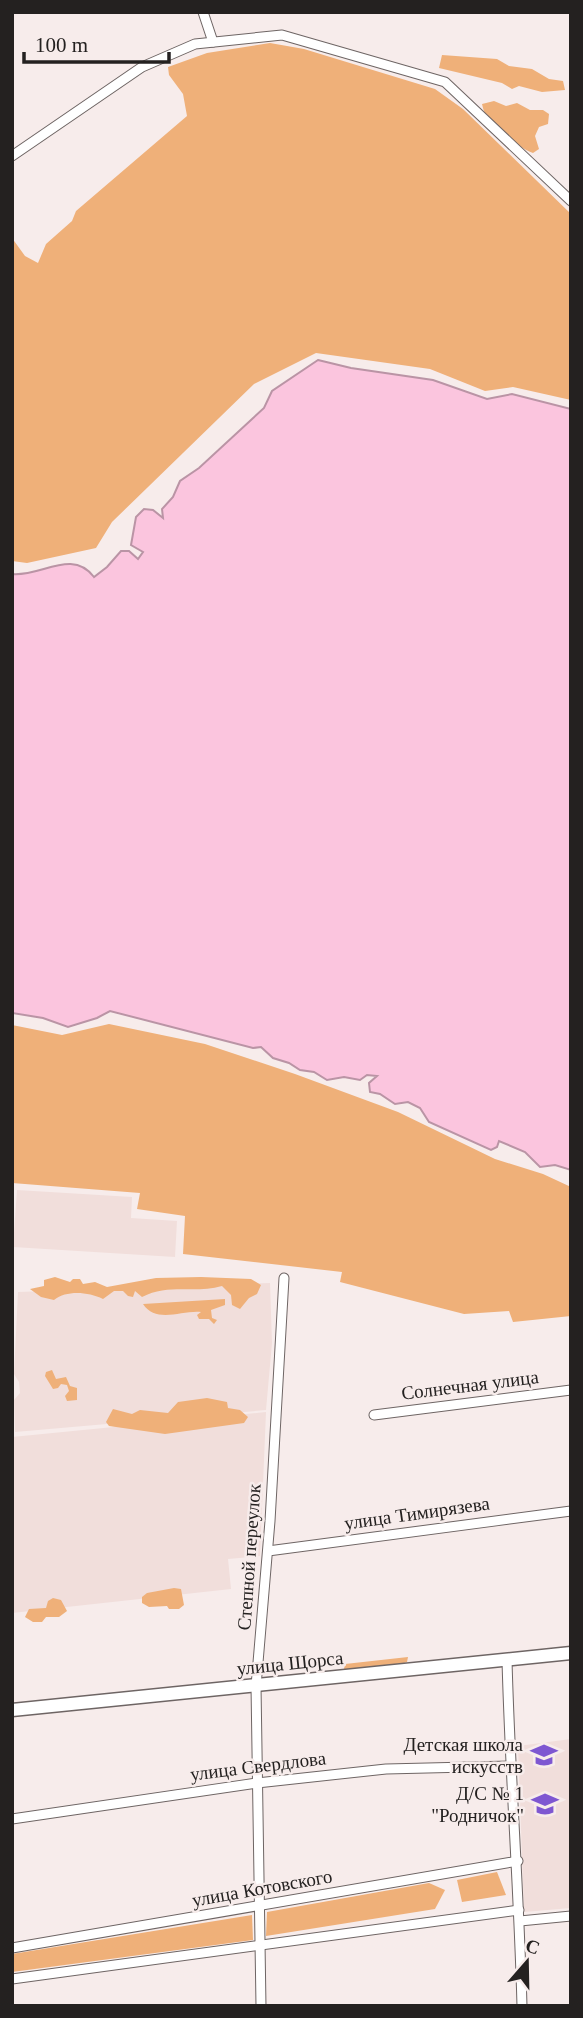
<svg xmlns="http://www.w3.org/2000/svg" width="583" height="2018" viewBox="0 0 583 2018" font-family="'Times New Roman',serif">
<style>
.built{fill:#f1dedb}
.green{fill:#efb079}
.water{fill:#fbc5de;stroke:#ba94a5;stroke-width:2}
.lines{fill:none;stroke-linecap:round;stroke-linejoin:round}
.minor-casing{stroke:#6e6564;stroke-width:11}
.tertiary-casing{stroke:#6e6564;stroke-width:15}
.minor{stroke:#fff;stroke-width:9}
.tertiary{stroke:#fff;stroke-width:12}
.labels{text-anchor:middle;dominant-baseline:central;stroke-width:5;stroke-linejoin:round;paint-order:stroke}
.street-label{font-size:19px;fill:#242120;stroke:#f7eceb}
.poi-label{font-size:19px;fill:#242120;stroke:#f7eceb;text-anchor:end}
</style>
<rect width="100%" height="100%" fill="#f7eceb"/>
<g class="built">
<polygon points="17,1190 132,1197 131,1218 177,1221 175,1257 13,1247"/>
<polygon points="270,1283 272,1343 266,1410 15,1432 14,1400 20,1393 19,1382 14,1374 18,1292"/>
<polygon points="266,1412 260,1556 228,1559 231,1589 12,1613 12,1437"/>
<polygon points="571,1739 571,1908 524,1912 518,1746"/>
</g>
<g class="green">
<polygon points="270,43 304,49 435,89 463,109 571,214 571,400 513,387 485,391 430,369 316,353 254,384 112,522 96,548 27,563 12,561 12,238 25,256 38,263 46,244 72,221 76,211 187,116 183,94 169,75 168,67 207,53"/>
<polygon points="442,55 497,59 509,66 532,69 549,79 563,81 565,90 542,92 519,86 512,89 502,83 439,68"/>
<path d="M494 101 506 106 517 103 530 110H543L549 114 548 124 539 127 535 136 539 149 533 153C523 149 509 140 504 131 492 123 485 119 482 104Z"/>
<polygon points="109,1024 205,1044 295,1074 398,1112 495,1159 543,1174 571,1187 571,1316 513,1322 509,1311 464,1314 340,1282 342,1272 183,1254 185,1216 137,1209 140,1193 12,1183 12,1025 62,1035"/>
<path d="M55 1277 70 1282 73 1279H80L83 1284 95 1282 107 1287 156 1278 201 1277 251 1279 261 1285 257 1294 249 1298 240 1309 232 1305 231 1295 222 1286C195 1294 169 1283 142 1297L135 1291 133 1297 128 1296 123 1291H114L103 1299C88 1292 67 1290 54 1300L41 1297 30 1289 44 1286V1280Z"/>
<path d="M225 1299V1305L211 1310 212 1318 217 1320 214 1324 209 1319H199L197 1315 201 1312C182 1310 156 1324 143 1304Z"/>
<polygon points="52,1370 56,1379 66,1377 70,1386 77,1388 77,1400 67,1401 65,1396 69,1391 67,1385 61,1384 58,1388 53,1389 45,1376 46,1372"/>
<polygon points="207,1398 227,1402 228,1408 240,1410 248,1417 244,1423 165,1434 109,1426 106,1422 113,1409 132,1414 140,1410 168,1413 178,1402"/>
<polygon points="174,1588 181,1589 184,1605 179,1609 169,1609 167,1606 149,1607 142,1603 142,1597 147,1593"/>
<polygon points="53,1598 61,1600 67,1611 59,1617 46,1617 42,1622 33,1622 25,1617 29,1609 46,1608 48,1601"/>
<polygon points="408,1657 407,1662 404,1663 374,1667 372,1670 346,1673 344,1669 345,1664"/>
<polygon points="497,1872 506,1895 462,1902 457,1880"/>
<polygon points="429,1883 445,1890 435,1909 266,1936 267,1912"/>
<polygon points="252,1915 253,1940 12,1972 12,1954"/>
</g>
<path class="water" d="M318 360 351 368 433 380 487 399 512 394 571 409V1170L555 1165 540 1167 525 1152 499 1141 497 1147 491 1150 429 1122 420 1108 408 1102 395 1104 380 1094 370 1092 369 1083 377 1076 367 1075 360 1080 344 1077 327 1080 314 1072 300 1070 289 1063 273 1058 261 1047 253 1048 110 1011 97 1018 68 1027 43 1018 12 1013V574C41 577 72 548 94 577L107 567 121 551H129L138 559 143 552 131 545 136 517 144 509 153 510 163 518 162 509 173 497 180 481 199 468 264 408 272 391Z"/>
<g class="lines">
<g class="minor-casing">
<g id="minor">
<polyline points="203,12 213,42"/>
<polyline points="12,156 142,67 195,44 282,35 445,82 571,201"/>
<polyline points="374,1415 571,1390"/>
<polyline points="268,1551 571,1511"/>
<path d="M507 1660C510 1775 519 1890 522 2006"/>
<polyline points="12,1819 257,1783 386,1769 510,1766"/>
<polyline points="520,1921 571,1916"/>
<polyline points="12,1948 518,1861"/>
<polyline points="12,1979 519,1910"/>
<polyline points="261,2006 256,1686 270,1521 284,1278"/>
</g>
</g>
<g class="tertiary-casing">
<polyline id="tertiary" points="12,1710 571,1653"/>
</g>
<use href="#minor" class="minor"/>
<use href="#tertiary" class="tertiary"/>
</g>
<defs>
<g id="school-bare" transform="scale(2.1)"><path d="M0-5L7-2L0 1L-7-2ZM-4 1L0 2.5L4 1V4Q0 6-4 4Z" fill="#7e57d1" stroke="#f7eceb" stroke-width="2.5" paint-order="stroke"/></g>
</defs>
<g fill-rule="evenodd">
<use href="#school-bare" x="544" y="1755"/>
<use href="#school-bare" x="545" y="1804"/>
</g>
<g class="labels">
<g class="street-label">
<text transform="translate(470 1385) rotate(-7)">Солнечная улица</text>
<text transform="translate(417 1513) rotate(-8)">улица Тимирязева</text>
<text transform="translate(249 1557) rotate(-86)">Степной переулок</text>
<text transform="translate(290 1663) rotate(-6)">улица Щорса</text>
<text transform="translate(258 1766) rotate(-7)">улица Свердлова</text>
<text transform="translate(262 1888) rotate(-10)">улица Котовского</text>
</g>
<g class="poi-label">
<text x="523" y="1744">Детская школа<tspan x="523" dy="22">искусств</tspan></text>
<text x="524" y="1793">Д/С № 1<tspan x="524" dy="22">"Родничок"</tspan></text>
</g>
</g>
<rect width="583" height="2018" fill="none" stroke="#242120" stroke-width="28"/>
<g transform="translate(527 1962) rotate(20)" stroke="#f7eceb" stroke-width="5" paint-order="stroke">
<path d="M0-5L12 26L0 18L-12 26Z" fill="#242120"/>
<text y="-10" font-size="19" font-weight="bold" text-anchor="middle" fill="#242120">С</text>
</g>
<path d="M24 52v10h145v-10" fill="none" stroke="#242120" stroke-width="3.5"/>
<text x="35" y="52" font-size="21" fill="#242120" stroke="#f7eceb" stroke-width="5" paint-order="stroke">100 m</text>
</svg>
